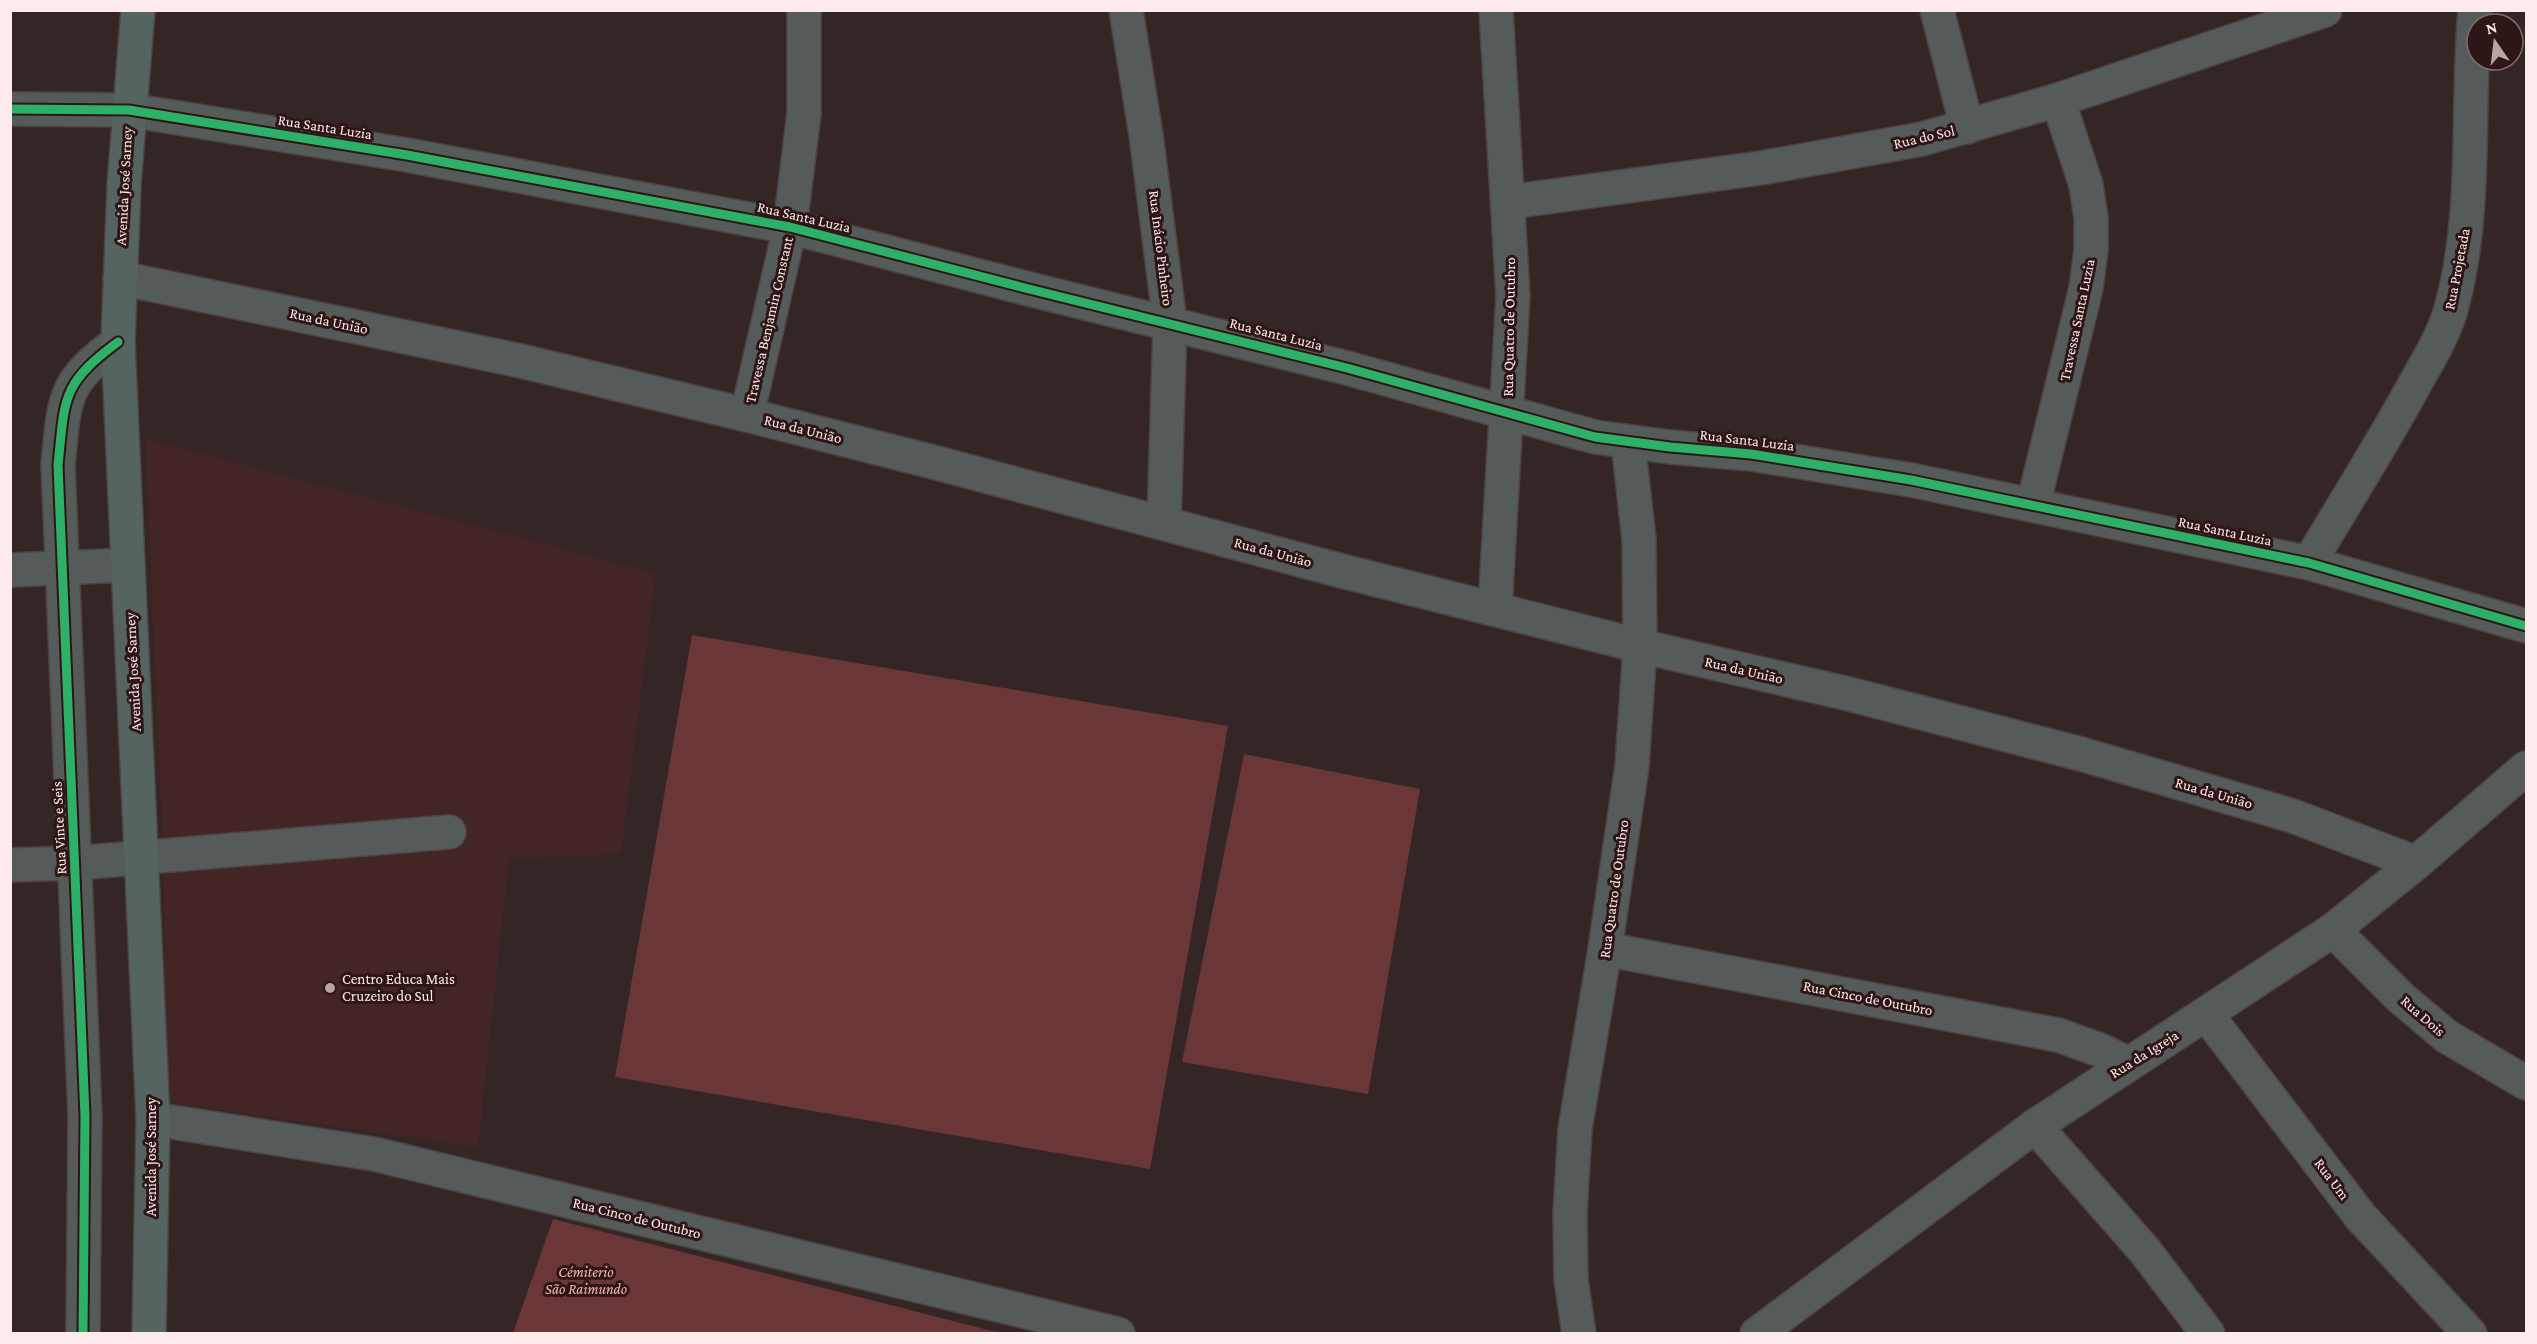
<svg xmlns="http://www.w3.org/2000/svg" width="2537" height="1344" viewBox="0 0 2537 1344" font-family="'Crimson Pro',serif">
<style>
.built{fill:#442525}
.green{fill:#6a3637}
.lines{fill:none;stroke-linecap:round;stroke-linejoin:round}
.minor-casing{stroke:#4e4242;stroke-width:36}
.major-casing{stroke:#4e4242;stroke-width:36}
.minor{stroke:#545b58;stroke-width:33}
.major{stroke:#566460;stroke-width:33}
.cycleway-casing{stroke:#2f1616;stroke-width:13}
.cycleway{stroke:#2db169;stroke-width:9}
.poi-dot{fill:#b7a5a5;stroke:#2f1616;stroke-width:2}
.labels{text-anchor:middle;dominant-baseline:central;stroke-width:6;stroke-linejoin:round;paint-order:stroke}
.street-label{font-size:15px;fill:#fdeaea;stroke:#2f1616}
.poi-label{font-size:15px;fill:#fdeaea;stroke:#2f1616;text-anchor:start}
.park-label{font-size:15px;font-style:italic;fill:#f7b4b3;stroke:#2f1616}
</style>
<rect width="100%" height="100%" fill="#342625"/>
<polygon class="built" points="145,439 656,573 621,854 509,859 478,1147 165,1102 164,874"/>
<g class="green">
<polygon points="692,635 1228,726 1150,1169 615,1077"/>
<polygon points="1244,754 1420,789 1368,1094 1182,1062"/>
<polygon points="553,1219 1000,1333 513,1333"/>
</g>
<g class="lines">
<g class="minor-casing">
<g id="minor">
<polyline points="1126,10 1146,135 1170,323 1164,523"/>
<polyline points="1937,10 1967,127"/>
<polyline points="10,109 129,110 407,155 790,227 1029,289 1347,368 1595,437 1670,447 1751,454 1911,480 2309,563 2526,626"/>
<polyline points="1509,202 1761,168 1922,139 2058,100 2325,10"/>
<polyline points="120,278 521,361 747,415 937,463 1342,571 1640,646 1849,694 2081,754 2293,816 2416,863"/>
<polyline points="747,415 790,227 804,113 804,10"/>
<polyline points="2033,505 2086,288 2091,250 2091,218 2086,185 2058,100"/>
<path d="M2309 563C2343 506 2379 449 2411 391 2425 365 2443 338 2451 309 2478 212 2466 110 2475 10"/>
<polyline points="10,570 128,565"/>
<polyline points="1495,608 1513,296 1496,10"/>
<polyline points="10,865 76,863 449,832"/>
<polyline points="2333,930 2400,997 2446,1036 2526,1083"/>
<polyline points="1605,949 2058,1035 2100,1050 2127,1063"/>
<polyline points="2207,1015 2360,1216 2470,1334"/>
<polyline points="153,1119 374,1154 1118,1334"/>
<polyline points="2035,1126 2145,1251 2208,1334"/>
<path d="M83 1334 85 1116 58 465C65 398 61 384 118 342"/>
<polyline points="1579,1334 1571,1279 1570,1213 1575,1129 1605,949 1632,766 1640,646 1639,539 1628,442"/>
<polyline points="1757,1334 2035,1126 2333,930 2416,863 2526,768"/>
</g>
</g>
<g class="major-casing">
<polyline id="major" points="138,10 124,185 118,342 153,1119 149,1334"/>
</g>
<use href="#minor" class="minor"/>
<use href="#major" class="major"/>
<g class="cycleway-casing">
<g id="cycleway">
<polyline points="10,109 129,110 407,155 790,227 1029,289 1347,368 1595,437 1670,447 1751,454 1911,480 2309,563 2526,626"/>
<path d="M83 1334 85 1116 58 465C65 398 61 384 118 342"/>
</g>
</g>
<use href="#cycleway" class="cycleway"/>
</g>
<circle class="poi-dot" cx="330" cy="988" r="6"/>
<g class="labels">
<g class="street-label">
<text transform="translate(325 127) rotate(9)">Rua Santa Luzia</text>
<text transform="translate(1924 137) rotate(-13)">Rua do Sol</text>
<text transform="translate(124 186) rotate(-87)">Avenida José Sarney</text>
<text transform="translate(804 217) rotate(13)">Rua Santa Luzia</text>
<text transform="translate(1161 248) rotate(83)">Rua Inácio Pinheiro</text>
<text transform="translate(2457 269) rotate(-79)">Rua Projetada</text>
<text transform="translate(769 320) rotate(-77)">Travessa Benjamin Constant</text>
<text transform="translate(2077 320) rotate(-78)">Travessa Santa Luzia</text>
<text transform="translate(329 321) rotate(12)">Rua da União</text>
<text transform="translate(1509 327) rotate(-89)">Rua Quatro de Outubro</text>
<text transform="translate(1276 334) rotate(14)">Rua Santa Luzia</text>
<text transform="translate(803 429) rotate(14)">Rua da União</text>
<text transform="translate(1747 440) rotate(7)">Rua Santa Luzia</text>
<text transform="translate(2225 531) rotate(12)">Rua Santa Luzia</text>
<text transform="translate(1273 552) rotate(15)">Rua da União</text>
<text transform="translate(1744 670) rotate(13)">Rua da União</text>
<text transform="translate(133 672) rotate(-93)">Avenida José Sarney</text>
<text transform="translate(2214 793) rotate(16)">Rua da União</text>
<text transform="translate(59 828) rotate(-93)">Rua Vinte e Seis</text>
<text transform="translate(1614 889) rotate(-82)">Rua Quatro de Outubro</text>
<text transform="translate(1868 998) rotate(11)">Rua Cinco de Outubro</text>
<text transform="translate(2423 1016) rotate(41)">Rua Dois</text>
<text transform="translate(2144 1054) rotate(-32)">Rua da Igreja</text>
<text transform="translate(151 1157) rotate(-90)">Avenida José Sarney</text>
<text transform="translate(2332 1179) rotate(53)">Rua Um</text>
<text transform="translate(637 1218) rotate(14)">Rua Cinco de Outubro</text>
</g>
<g class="poi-label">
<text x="342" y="979">Centro Educa Mais<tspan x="342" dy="17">Cruzeiro do Sul</tspan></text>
</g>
<g class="park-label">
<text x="586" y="1272">Cémiterio<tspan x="586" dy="17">São Raimundo</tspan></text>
</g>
</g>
<rect width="2537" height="1344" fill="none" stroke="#fdeaea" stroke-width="24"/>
<g transform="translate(2495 42) rotate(346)"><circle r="28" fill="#2f1616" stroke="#816b6b" stroke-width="1.5"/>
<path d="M0-4.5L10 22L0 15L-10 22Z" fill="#b7a5a5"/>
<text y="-9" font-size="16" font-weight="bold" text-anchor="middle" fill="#fdeaea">N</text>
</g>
</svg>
